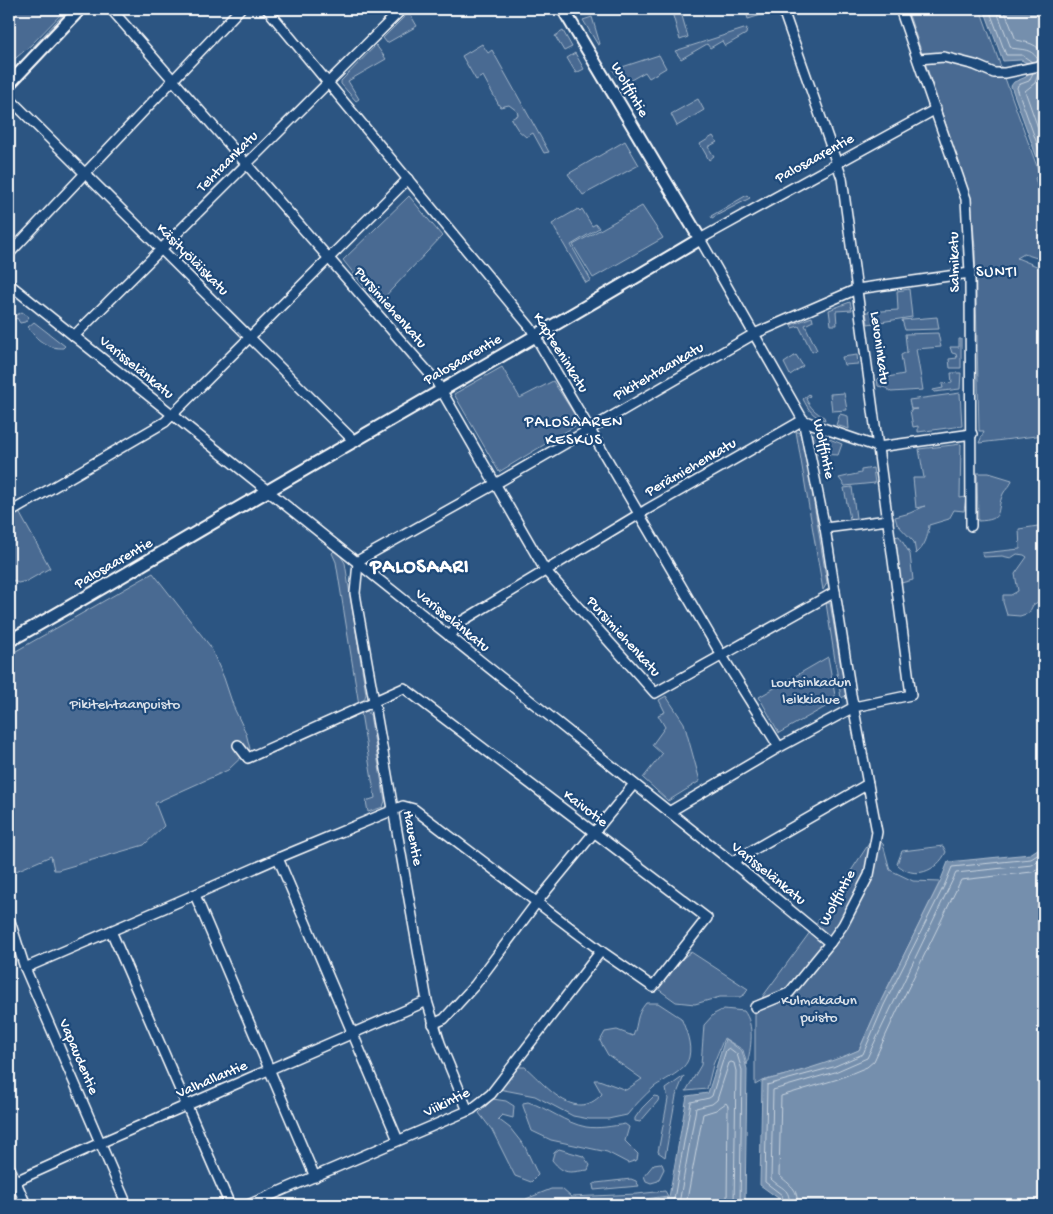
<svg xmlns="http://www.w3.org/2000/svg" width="1053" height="1214" viewBox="0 0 1053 1214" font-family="'Gochi Hand',sans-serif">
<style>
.green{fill:#486b92;stroke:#a4b5c8}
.water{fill:#748fad;stroke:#acbcce}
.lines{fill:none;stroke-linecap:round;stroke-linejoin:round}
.shore{stroke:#c7d2de;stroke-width:1}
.minor-casing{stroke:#fff;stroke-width:12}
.major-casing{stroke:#fff;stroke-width:15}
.minor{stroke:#1f4a7a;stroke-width:9}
.major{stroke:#1f4a7a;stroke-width:11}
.labels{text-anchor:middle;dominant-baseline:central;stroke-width:4.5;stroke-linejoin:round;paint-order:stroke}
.street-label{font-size:15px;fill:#fff;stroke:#1f4a7a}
.park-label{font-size:15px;fill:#dae1e9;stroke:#1f4a7a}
.neighbourhood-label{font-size:16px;letter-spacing:1px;fill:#fff;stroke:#1f4a7a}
.district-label{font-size:20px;font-weight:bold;letter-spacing:1px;fill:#fff;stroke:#1f4a7a}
</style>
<rect width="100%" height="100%" fill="#2c5582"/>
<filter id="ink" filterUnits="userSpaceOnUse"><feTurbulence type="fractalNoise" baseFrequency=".02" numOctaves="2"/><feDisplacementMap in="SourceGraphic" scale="10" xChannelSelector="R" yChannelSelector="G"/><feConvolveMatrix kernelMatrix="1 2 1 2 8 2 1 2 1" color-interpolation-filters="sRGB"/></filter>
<g filter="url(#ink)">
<g class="green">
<polygon points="9,9 66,9 31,45 9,64"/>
<polygon points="68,9 73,9 54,29 33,47"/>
<polygon points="671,9 680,9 688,37 680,40"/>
<polygon points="745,9 767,9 768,13 748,19"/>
<polygon points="907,9 980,9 1040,175 1035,178 1044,209 1044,253 1037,258 1024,254 1017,258 1039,267 1044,282 1044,435 979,443 984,431 979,431 975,248 971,199"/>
<polygon points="407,14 410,14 417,26 387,43 383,38"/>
<polygon points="592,17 600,44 598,45 583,20"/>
<polygon points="747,28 746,34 725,46 722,41 710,48 707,44 681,59 675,51"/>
<polygon points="563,31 572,47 564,51 555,36"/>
<polygon points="482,44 488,53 492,50 549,152 544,153 533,133 526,137 518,130 511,119 518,115 517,111 509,105 500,107 483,76 476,80 462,56"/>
<polygon points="376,45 386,59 348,81 359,99 356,101 341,84 341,81"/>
<polygon points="575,53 584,69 576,73 567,58"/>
<polygon points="659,55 666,68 649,78 645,72 622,85 613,70"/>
<polygon points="698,99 704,110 677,126 671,114"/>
<polygon points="713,136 717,142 708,147 714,156 709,160 700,144"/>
<polygon points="625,141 639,165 583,195 568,174"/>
<polygon points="747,195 750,198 712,218 711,216"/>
<polygon points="409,196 442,236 378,304 343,260"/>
<polygon points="642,206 663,238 593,278 573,245"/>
<polygon points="578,209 580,211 582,209 592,226 596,224 599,228 571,245 591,280 586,283 552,224"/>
<polygon points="909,289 912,317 868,324 866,312 898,310 897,291"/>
<polygon points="850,302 852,310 836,311 837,325 831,325 829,310"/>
<polygon points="22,312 29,317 25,322 20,323 17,318 9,322 9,319"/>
<polygon points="812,317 813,321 805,325 817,350 812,352 799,326 792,328 791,325"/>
<polygon points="937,317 939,329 905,330 902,320"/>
<path d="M34 322 65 346 63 348C48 349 35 339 28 327Z"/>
<polygon points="938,333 941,347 916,349 923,390 891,392 886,388 878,386 877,379 904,374 901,355 907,352 905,334"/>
<polygon points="959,339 961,339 961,368 950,368 949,359 957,358 956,354 952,353 950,347 959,347"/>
<polygon points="796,355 803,366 790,375 784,363"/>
<polygon points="857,355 858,364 844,365 842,357"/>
<polygon points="502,367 520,398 553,381 580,423 499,472 454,394"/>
<polygon points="951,373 961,373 960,389 934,392 933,390 943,388 942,384 952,383"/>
<polygon points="844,393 847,410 832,411 830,394"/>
<polygon points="960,393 962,426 918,432 918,426 913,427 910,410 917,409 911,409 909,400"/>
<path d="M809 394 810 396 806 399C810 407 816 413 824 417L825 420C813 417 808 409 803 399Z"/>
<polygon points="840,414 848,416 849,429 836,425"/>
<polygon points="796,431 802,435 805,448 827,583 823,590"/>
<polygon points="815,433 842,444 838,455 816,454 813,436"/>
<path d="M961 444 960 498 966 497 964 511 954 510 949 519 929 525C928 537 925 546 916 554L914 542 897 524 895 517 910 513 925 506 916 508 913 478H924L919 449Z"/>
<polygon points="873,468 875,483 845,486 839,478 861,473 861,470"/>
<path d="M977 473H989L1012 480C1010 488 1006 488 1003 494 995 512 1005 520 978 521Z"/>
<polygon points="852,487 856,518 850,519 844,488"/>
<polygon points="19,512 50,568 27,581 18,583 9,579 9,545 12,543 15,534 9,518"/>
<polygon points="1044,525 1044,598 1033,605 1029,613 1020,616 1007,615 1003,602 1003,595 1011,595 1018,591 1015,574 1027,557 1024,555 1017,554 1011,558 1002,556 984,557 982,553 1020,549 1019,529"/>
<polygon points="899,536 910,554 913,580 901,583 894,537"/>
<polygon points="334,551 340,555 345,563 366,694 364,701 359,705 336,562 332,553"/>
<polygon points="153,573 210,646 224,678 234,708 246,733 250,749 228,770 155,803 164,826 144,845 58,870 54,870 51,856 9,874 9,655"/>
<polygon points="826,603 830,603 846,696 841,698"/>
<polygon points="828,657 836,701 779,733 759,697"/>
<polygon points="666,696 684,723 700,781 668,801 643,778 662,754 652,745 665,727 658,715 665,712 659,700"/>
<polygon points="367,711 370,715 385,801 383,807 368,812 366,801 375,798 361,713"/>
<polygon points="874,836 883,844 890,870 913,881 940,882 880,1003 859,1050 832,1062 805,1070 762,1081 755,1085 755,1007 761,1005 763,996 816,924"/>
<path d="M943 846 946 852C937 871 914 881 897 864L902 851Z"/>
<polygon points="691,952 748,989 745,994 740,997 720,997 695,1004 676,1002 658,989 683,958"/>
<path d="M646 1003H658L681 1018C686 1030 692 1044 689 1057 686 1071 665 1079 654 1087 644 1096 635 1105 627 1115L608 1119H589L573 1116 535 1096 499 1089 517 1067H525C546 1085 574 1124 602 1094L594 1080H599L626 1090 642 1079 608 1055 600 1041 605 1032 617 1030 633 1036C639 1022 635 1016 646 1003Z"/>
<path d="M724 1009 744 1011C755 1025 751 1048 747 1065L743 1050 724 1038 713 1065 707 1089 686 1091 701 1065 704 1025 714 1014Z"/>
<polygon points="684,1076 676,1096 665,1157 658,1152 668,1099 666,1089"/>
<polygon points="654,1096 659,1097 658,1101 640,1122 635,1121 635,1118 642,1108"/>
<polygon points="493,1099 506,1101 514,1106 513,1118 502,1115 498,1119 510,1128 525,1147 538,1175 531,1182 515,1176 492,1130 479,1113"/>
<path d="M528 1102C548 1108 565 1123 586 1127 599 1129 613 1126 625 1124L629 1127 625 1141 638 1154 637 1160 628 1163 607 1152 551 1140 532 1131 523 1106V1103Z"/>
<path d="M559 1149 583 1156 590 1165 588 1170C569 1172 565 1176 552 1160L554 1153Z"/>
<polygon points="660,1163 662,1164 664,1169 658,1181 651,1183 646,1181 644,1176 654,1164"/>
<polygon points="631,1179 636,1181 639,1186 594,1190 593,1185 596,1183"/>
<polygon points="551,1189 562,1189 571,1197 637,1194 665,1191 668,1196 597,1205 528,1205 526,1199"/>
</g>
<g class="water">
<polygon points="984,9 1044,9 1044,197 1039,179 1044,177 1011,86 1014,82 1026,77 1028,72 1027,63 1021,60 1003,61"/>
<path d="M1044 845V1205H778V1198L760 1185 762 1081C795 1073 827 1064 859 1050L880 1003 940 882 948 862 1030 854Z"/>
<polygon points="725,1039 742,1051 747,1069 745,1205 608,1205 669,1197 687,1096 708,1093"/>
</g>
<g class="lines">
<g class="shore">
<polyline points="989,9 1006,55 1022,55 1032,62"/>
<path d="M996 9 1011 48C1022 50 1032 48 1038 60"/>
<path d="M1004 9 1016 40C1027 42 1038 44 1044 55"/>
<polyline points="1039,72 1035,83 1025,91 1044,145"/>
<polyline points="1033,73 1029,81 1018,85 1017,88 1044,163"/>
<polyline points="648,1205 669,1202 674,1199 691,1102 709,1098 712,1096 726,1050 729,1048 737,1054 742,1070 740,1205"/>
<polyline points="677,1205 680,1198 696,1108 712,1104 717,1100 729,1063 731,1062 734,1063 736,1071 734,1205"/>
<polyline points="686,1205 703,1114 716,1110 726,1103 728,1106 727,1205"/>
<polyline points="783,1205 782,1195 765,1182 767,1085 833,1067 863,1054 884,1005 945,884 952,867 1031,859 1044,851"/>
<path d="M789 1205C791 1188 781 1189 771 1179L773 1090 835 1072 867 1058 956 873 1032 865 1044 858"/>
<path d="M797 1205C799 1188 789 1185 779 1175L781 1096 838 1079 867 1067 874 1061 897 1011 961 880 1032 872 1044 867"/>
</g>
<g class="minor-casing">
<g id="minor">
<polyline points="111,9 436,381 545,570 655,693 835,592"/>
<polyline points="267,9 530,327 722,656 779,747"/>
<polyline points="900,9 966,199 970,273 971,526"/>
<polyline points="918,59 944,57 975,65 994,73 1005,73 1044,65"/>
<polyline points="9,98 355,442"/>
<polyline points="9,254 240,9"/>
<polyline points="9,284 732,862 830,943"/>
<polyline points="74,336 402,9"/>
<polyline points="9,513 165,422 408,179"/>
<polyline points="825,528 888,520"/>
<polyline points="358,563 361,559 504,479 754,334 857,289 970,273"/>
<polyline points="358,563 355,593 357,605 427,1001 440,1043 468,1111"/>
<polyline points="450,637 459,623 646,510 803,420 820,427 878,447 972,434"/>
<polyline points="669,812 776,749 854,707 911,695 842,178 784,13"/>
<polyline points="278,858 398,1140"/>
<polyline points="732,862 868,784"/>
<polyline points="195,895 315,1177"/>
<polyline points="9,918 25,968 127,1205"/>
<polyline points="111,931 230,1205"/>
<polyline points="25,968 164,908 278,858 403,806 414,809 601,951 653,987 707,918 404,688 248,758 238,745"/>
<polyline points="755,1007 789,993 830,943 843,925 869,875 877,832 851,694 825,528 803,420 700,239 936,109"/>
<polyline points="433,1024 444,1019 475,985 537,902 634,784"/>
<polyline points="9,1166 26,1205"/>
<polyline points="9,1184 100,1143 427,1001"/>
<polyline points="248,1205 472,1109 491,1094 601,951"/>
</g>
</g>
<g class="major-casing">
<g id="major">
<polyline points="9,84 80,9"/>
<path d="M9 641C96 593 180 541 266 492 411 408 556 325 700 239L563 9"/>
</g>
</g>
<use href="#minor" class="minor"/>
<use href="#major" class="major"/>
</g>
</g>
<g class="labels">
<g class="street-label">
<text transform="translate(629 90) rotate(60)">Wolffintie</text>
<text transform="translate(815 159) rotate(-29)">Palosaarentie</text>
<text transform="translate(228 162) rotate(-45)">Tehtaankatu</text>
<text transform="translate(192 260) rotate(45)">Käsityöläiskatu</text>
<text transform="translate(955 262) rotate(-91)">Salmikatu</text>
<text transform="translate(390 308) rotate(49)">Pursimiehenkatu</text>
<text transform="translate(879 348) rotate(82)">Levoninkatu</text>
<text transform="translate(560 353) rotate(58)">Kapteeninkatu</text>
<text transform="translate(463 360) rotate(-30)">Palosaarentie</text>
<text transform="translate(136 368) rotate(39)">Varisselänkatu</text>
<text transform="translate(659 372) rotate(-30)">Pikitehtaankatu</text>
<text transform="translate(823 449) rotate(78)">Wolffintie</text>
<text transform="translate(691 468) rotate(-30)">Perämiehenkatu</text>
<text transform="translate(114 564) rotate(-30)">Palosaarentie</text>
<text transform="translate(452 621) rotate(39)">Varisselänkatu</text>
<text transform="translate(623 637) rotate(48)">Pursimiehenkatu</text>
<text transform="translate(585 809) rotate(37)">Kaivotie</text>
<text transform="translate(412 838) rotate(79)">Hauentie</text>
<text transform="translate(768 874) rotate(39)">Varisselänkatu</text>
<text transform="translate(838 898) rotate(-62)">Wolffintie</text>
<text transform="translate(78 1057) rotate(67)">Vapaudentie</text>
<text transform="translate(212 1080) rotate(-23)">Valhallantie</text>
<text transform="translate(447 1103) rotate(-26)">Viikintie</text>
</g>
<g class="park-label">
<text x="811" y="683">Loutsinkadun<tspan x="811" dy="17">leikkialue</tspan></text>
<text x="125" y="705">Pikitehtaanpuisto</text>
<text x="819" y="1001">Kulmakadun<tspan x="819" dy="17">puisto</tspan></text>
</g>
<g class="neighbourhood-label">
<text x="997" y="273">SUNTI</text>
<text x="574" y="423">PALOSAAREN<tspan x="574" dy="18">KESKUS</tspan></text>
</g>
<g class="district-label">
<text x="420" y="568">PALOSAARI</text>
</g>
</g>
<rect width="1053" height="1214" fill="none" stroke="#1f4a7a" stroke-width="30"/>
<rect x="15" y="15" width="1023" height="1184" fill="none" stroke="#fff" stroke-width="2" filter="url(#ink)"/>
</svg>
